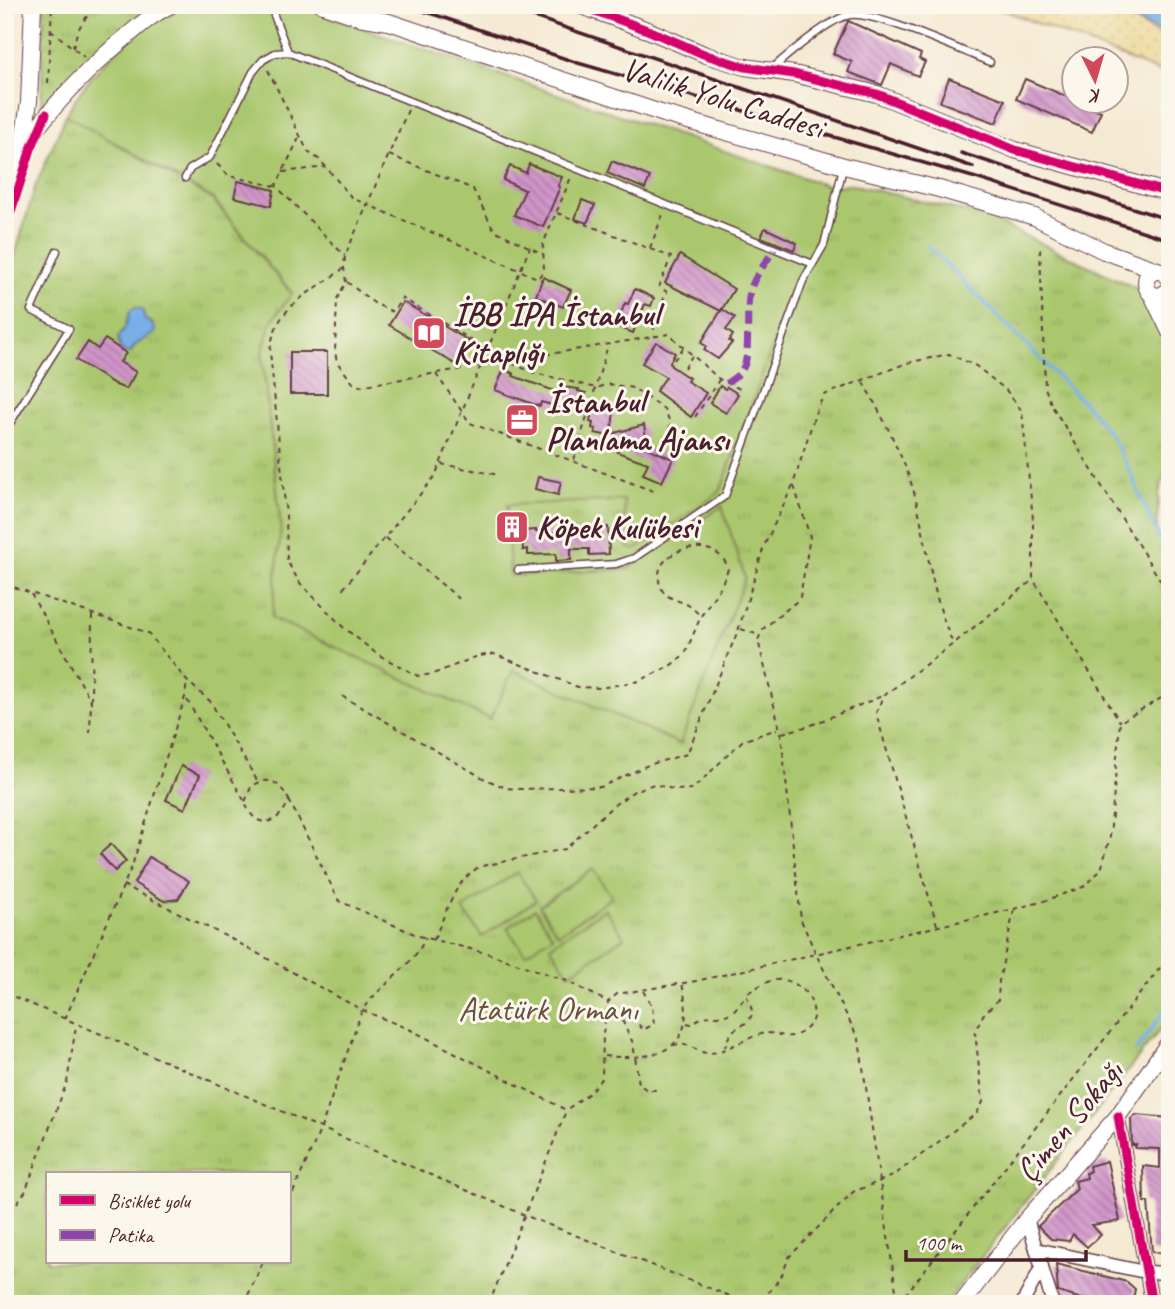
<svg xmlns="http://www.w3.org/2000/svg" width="1175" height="1309" viewBox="0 0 1175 1309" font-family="Caveat,sans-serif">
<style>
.sand{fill:url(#sand-dots);stroke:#9c7c64;stroke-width:2}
.park{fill:url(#park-tufts);stroke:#7a734c;stroke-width:2;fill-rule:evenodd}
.garden{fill:#aac76e;stroke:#7a734c;stroke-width:2}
.water{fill:#77afe6;stroke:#606788;stroke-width:2}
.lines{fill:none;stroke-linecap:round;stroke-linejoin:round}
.stream{stroke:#77afe6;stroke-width:3.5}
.building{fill:url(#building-back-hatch)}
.lane-casing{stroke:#643d44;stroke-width:9}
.street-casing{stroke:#643d44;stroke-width:15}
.secondary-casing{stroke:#643d44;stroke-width:18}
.path{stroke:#643d44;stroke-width:2;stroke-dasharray:5 5;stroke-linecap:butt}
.lane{stroke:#fff;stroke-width:6}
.street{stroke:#fff;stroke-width:12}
.secondary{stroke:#fff;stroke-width:16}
.rail{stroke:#4a1f2b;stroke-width:3.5}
.quiet{stroke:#8e44ad;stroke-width:7;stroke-dasharray:14 7;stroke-linecap:butt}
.cycleway-casing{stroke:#fbf7ec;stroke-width:13}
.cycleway{stroke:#d6006c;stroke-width:9}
.labels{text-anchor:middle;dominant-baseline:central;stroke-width:6;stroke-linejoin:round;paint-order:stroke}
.street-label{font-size:33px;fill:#4a1f2b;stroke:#fbf7ec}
.poi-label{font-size:33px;font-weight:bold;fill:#4a1f2b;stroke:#fbf7ec;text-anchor:start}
.park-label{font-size:33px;fill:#67513f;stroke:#fbf7ec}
</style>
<defs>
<pattern id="sand-dots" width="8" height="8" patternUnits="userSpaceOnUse" patternTransform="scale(1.75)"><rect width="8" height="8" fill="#eeda9e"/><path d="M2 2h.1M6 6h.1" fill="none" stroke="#cebb88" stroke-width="1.8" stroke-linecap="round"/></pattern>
<pattern id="park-tufts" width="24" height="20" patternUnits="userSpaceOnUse" patternTransform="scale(1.75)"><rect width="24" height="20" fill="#aac76e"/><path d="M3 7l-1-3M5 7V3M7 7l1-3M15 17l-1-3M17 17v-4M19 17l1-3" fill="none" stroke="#94aa5f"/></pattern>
<pattern id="building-back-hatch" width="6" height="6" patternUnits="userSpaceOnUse" patternTransform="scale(1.75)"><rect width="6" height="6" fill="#d094c9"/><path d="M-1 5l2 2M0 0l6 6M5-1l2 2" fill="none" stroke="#ab78a3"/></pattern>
</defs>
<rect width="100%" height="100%" fill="#fbf7ec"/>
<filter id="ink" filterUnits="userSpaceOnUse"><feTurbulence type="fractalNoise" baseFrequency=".0143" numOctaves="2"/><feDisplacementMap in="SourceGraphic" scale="14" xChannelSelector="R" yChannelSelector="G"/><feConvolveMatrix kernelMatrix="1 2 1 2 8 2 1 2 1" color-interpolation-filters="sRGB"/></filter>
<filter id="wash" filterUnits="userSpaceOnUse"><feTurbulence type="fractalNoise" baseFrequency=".00686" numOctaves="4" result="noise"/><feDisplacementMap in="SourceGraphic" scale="28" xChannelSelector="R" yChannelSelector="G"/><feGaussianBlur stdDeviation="1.57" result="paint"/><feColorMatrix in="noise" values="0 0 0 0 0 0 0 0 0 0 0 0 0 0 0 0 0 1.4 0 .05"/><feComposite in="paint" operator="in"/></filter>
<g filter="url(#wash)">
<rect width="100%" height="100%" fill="#f4e9d2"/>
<polygon class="sand" points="991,5 1108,5 1170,41 1170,76"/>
<g class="park">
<path d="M44 5H153C109 33 75 71 41 111Z"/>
<path d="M66 115 212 199 292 294 271 322 262 353 281 527 272 618 490 719 513 669 681 744 722 507 628 569 510 576 507 504 625 500 627 546 817 243 831 187 850 184 983 216 1142 291 1170 350V456L1159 494 1157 530 1170 555V1017L945 1304H5V289L35 187ZM47 1174H289V1262H47Z"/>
</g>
<g class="garden">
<path d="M186 5H295L831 187 817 243 798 275 720 492 635 550 627 547 624 500 507 505 510 576 628 569 722 506 745 578 680 744 513 670 490 719 272 618 281 527 262 353 271 322 292 293 212 198 66 115C85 78 118 46 152 23 162 15 175 11 186 5Z"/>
<polygon points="593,869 612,897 558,934 539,906"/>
<polygon points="517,872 536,900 482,937 463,909"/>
<polygon points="535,909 553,936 525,954 507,928"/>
<polygon points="605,909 624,937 569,974 550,946"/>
</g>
<g class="water">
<polygon points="1109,5 1170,5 1170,36 1119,13"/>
<path d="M134 308 142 309 145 320C152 322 155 325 155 333L134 346 131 353H127L120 348 118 337 125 328 130 311Z"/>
</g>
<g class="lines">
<g class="stream">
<polyline points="927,245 1089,408 1111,435 1129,470 1170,563"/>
<polyline points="1136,1051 1170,1003"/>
</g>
</g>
<g id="blocks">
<g class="building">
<polygon points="848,21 921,54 919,59 925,62 918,76 891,64 882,85 848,72 852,62 833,54"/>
<polygon points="949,78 1005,100 996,123 940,102"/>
<polygon points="1025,79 1101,111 1092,132 1016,99"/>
<polygon points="612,161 650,177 645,189 607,173"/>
<polygon points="529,164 562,177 558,186 560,187 543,227 514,215 525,190 503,180 510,166 526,173"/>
<polygon points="238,181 274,190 271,206 234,197"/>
<polygon points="582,200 595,205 587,223 575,219"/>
<polygon points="765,228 797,243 794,250 761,237"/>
<polygon points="680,255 734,289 721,311 665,283"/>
<polygon points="543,277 571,290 563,307 536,296"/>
<polygon points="635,289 654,298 651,306 645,304 633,333 616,326 625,303 628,304"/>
<polygon points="403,302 469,341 455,364 389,325"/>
<polygon points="722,309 735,318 726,330 733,335 729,341 732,343 718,359 704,350 706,346 701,343"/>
<polygon points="105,339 126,353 120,362 136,372 126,389 116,385 76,360 88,342 98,349"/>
<polygon points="656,342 675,353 670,362 671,366 689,378 687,381 706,393 691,417 656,391 666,377 642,363"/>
<rect x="290" y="352" width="37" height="42"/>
<polygon points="504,369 514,374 513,376 560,393 562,387 579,389 578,391 586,393 583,402 603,408 605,402 615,405 611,434 644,425 646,437 643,446 673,459 662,482 643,474 648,463 617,452 622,439 595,433 596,429 592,428 593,423 590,422 591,416 541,402 540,406 533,404 495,390"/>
<polygon points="720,386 725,389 727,387 738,394 726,413 710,403"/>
<polygon points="538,477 561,482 558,495 535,489"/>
<polygon points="608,527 609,554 589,555 589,549 571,549 571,560 556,561 556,554 528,555 528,549 523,550 522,531 536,530 536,532 545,533 569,531 569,534 588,535 588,529"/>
<polygon points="181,766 200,775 185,809 166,800"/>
<polygon points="111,844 126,861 115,871 100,854"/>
<polygon points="149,857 189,881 178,899 164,901 134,883"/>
<polygon points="1136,1115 1170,1118 1170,1204 1165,1203 1167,1227 1170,1228 1170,1253 1152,1252 1148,1202 1144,1202 1143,1166 1160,1168 1160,1149 1135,1148 1136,1145 1132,1145 1131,1119"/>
<polygon points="1107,1161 1120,1221 1092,1225 1101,1235 1087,1247 1073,1234 1069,1241 1051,1239 1038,1226 1077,1189 1075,1181 1087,1178 1086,1173 1090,1171 1089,1166"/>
<polygon points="1056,1264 1127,1282 1135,1289 1132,1304 1099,1304 1058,1292"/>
</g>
</g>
</g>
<g filter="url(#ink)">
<use href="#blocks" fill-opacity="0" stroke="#643d44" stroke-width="2"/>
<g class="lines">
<g class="lane-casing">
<g id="lane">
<polyline points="270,5 288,52"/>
<polyline points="616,16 621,5"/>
<path d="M774 67C790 53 830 18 850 15 875 11 962 51 990 62"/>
<polyline points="185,178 190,169 210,157 253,72 263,60 275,53 288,52 813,264"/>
<polyline points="5,431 69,329 31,310 57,251"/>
<polyline points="518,570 616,564 634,558 725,496 803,281 824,245 843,168"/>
</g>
</g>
<g class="street-casing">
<g id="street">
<polyline points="1118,1116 1152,1304"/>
<polyline points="1027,1219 1053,1304"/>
<polyline points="1036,1249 1145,1272 1170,1273"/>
<polyline points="1022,1304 1042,1266"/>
</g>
</g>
<g class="secondary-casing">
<g id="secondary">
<polyline points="323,5 359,17 389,22 664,114 844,166 939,189 1035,217 1104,251 1160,271"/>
<polyline points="579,5 650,31 706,55 745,67 794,74 877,94 1015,150 1170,193"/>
<path d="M22 148C52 106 86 70 126 37 140 25 154 13 171 5"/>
<polyline points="5,206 22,148 29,102 33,5"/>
<path d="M1170 279 1164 272 1156 270 1147 276C1142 294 1159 303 1170 288"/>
<polyline points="1152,295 1170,332"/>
<polyline points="1170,500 1168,508 1170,528"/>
<polyline points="961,1304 1027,1219 1118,1116 1170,1041"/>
</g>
</g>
<g class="path">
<polyline points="51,30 84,57"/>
<path d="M73 48C77 28 84 14 104 5"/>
<polyline points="268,70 308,152 320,160 352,198 542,280"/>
<polyline points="48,83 52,5"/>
<polyline points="408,110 345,256 344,268 346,282 337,299 335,352 337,362 353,383 360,386 669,334 719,379 740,389"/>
<polyline points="299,138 276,186 345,256"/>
<polyline points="389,155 473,189 494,230 543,254"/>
<polyline points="217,164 229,176 275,186"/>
<polyline points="283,172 326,167"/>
<polyline points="557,213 671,257 659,287 667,292 653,323 655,336"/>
<polyline points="650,248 663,214"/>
<polyline points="1040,249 1045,388 1052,406 1170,596"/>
<path d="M344 268C310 295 276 303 270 351L286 515 287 561 300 583 343 627 377 654 418 676 433 674 478 656 494 654 578 687 600 688 639 681 670 666 685 654 701 616 721 586 728 569C718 531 645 548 661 588 666 599 679 600 688 605 693 608 697 613 701 616"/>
<polyline points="539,277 544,270 543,244 572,175"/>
<polyline points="347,282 374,303 393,312 402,298 506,361 535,373 596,388 608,384 633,388 664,409 671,424 661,448"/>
<polyline points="674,360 683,348"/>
<polyline points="684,368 692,356"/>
<polyline points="436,374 470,423 656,492"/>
<path d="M863 382C883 418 904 456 915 496 928 546 931 595 953 643"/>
<polyline points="695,417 719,380"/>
<polyline points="574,460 608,345"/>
<polyline points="441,464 499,475"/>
<polyline points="794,486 810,537 800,597 797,601 763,629 758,640 781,734 801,920 816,954 859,1040 898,1304"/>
<polyline points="386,538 462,601"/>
<polyline points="5,584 148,633 187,681 210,701 258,782"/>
<polyline points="343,589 435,476 530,247"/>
<polyline points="31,594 91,701 90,733"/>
<polyline points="741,629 759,635"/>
<polyline points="342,696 483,778 506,788 520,789 601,787 648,765 687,754 739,628 764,546 793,485 816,411 824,395 907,363 949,354 976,366 1006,390 1022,411 1033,519 1033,579 1120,722"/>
<polyline points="91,700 92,614"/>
<path d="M187 700 245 802C255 832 280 825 289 800 280 783 269 774 251 787L245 802"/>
<polyline points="782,733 809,726 882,696"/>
<polyline points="289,800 339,901 419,936 490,954 567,981 608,1002"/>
<polyline points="123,885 233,940 362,1010 411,1030 566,1110 588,1094 602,1078 603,1034 608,1002 617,994 696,981 1014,909 1041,902 1083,887 1101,870 1110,837 1120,722 1170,693"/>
<polyline points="937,925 876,713 883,696 953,644 1033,580"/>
<path d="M434 939C446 914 455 877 482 866L565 849 614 805 634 791 654 784 676 790 693 789 742 741 777 729"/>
<polyline points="643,991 652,1006 654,1024 643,1030 632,1016 621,1018 633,1043 639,1084 647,1090 656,1090"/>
<polyline points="5,993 529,1217 750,1304"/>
<polyline points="65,1019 132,866 185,697 187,681"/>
<path d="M687 1023 691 1024C716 1005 724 1031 746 995"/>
<path d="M673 1045C694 1042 695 1053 709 1053 721 1054 749 1036 765 1033 775 1032 785 1039 796 1035 832 1021 806 976 775 980 766 981 754 989 746 994L753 1013C743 1033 733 1020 725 1047"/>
<path d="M604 1056C662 1061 698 1049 682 984"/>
<path d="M289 1202 321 1128 362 1010C380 985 413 967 426 937"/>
<polyline points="5,1219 25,1192 67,1082 76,1026"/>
<polyline points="899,1303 1170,955"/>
<polyline points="244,1304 263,1262"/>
<polyline points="489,1304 566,1111"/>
<polyline points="752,1304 771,1290 782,1275 789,1257 853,1192 893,1176 977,1113 983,1102 975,1032 983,1015 998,1000 999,981 1014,910"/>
</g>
<use href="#lane" class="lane"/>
<use href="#street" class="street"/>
<use href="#secondary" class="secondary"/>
<g class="rail">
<polyline points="406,5 578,63 976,178 1170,240"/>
<polyline points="499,5 973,167"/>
<polyline points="961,153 1170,220"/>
</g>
<path class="quiet" d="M727 383C732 379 740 375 743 368 751 356 745 312 750 292 754 275 766 264 774 249"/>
<g class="cycleway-casing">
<g id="cycleway">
<polyline points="579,5 650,31 706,55 745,67 794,74 877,94 1015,150 1170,193"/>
<polyline points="5,230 31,149 46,114"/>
<polyline points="1118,1116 1152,1304"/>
</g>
</g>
<use href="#cycleway" class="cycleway"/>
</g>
</g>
<defs>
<g id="library-square" transform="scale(1.75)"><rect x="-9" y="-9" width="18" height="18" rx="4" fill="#d1495b" stroke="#fbf7ec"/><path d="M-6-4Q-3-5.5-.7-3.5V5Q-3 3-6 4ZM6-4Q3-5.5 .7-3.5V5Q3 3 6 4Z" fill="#fff"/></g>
<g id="office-square" transform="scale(1.75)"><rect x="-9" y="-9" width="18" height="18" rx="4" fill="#d1495b" stroke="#fbf7ec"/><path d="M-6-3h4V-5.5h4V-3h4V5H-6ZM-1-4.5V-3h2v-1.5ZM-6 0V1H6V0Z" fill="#fff"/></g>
<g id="building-square" transform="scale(1.75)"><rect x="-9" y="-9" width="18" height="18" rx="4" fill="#d1495b" stroke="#fbf7ec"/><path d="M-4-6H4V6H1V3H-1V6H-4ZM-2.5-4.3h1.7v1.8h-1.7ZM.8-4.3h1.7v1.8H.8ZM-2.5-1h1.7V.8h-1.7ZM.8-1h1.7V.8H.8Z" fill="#fff"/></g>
</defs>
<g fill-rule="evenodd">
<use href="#library-square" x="429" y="333"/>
<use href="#office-square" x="522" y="420"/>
<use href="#building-square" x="512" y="527"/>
</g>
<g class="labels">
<g class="street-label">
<text transform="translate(723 98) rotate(17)">Valilik Yolu Caddesi</text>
<text transform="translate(1069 1121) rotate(-50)">Çimen Sokağı</text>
</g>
<g class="poi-label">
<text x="453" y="314">İBB İPA İstanbul<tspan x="453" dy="38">Kitaplığı</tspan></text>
<text x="546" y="401">İstanbul<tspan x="546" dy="38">Planlama Ajansı</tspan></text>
<text x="536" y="527">Köpek Kulübesi</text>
</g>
<g class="park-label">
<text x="548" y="1009">Atatürk Ormanı</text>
</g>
</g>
<rect width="1175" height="1309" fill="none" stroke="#fbf7ec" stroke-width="28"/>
<rect x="46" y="1172" width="245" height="91" fill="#fbf7ec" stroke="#b4a19f" stroke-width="2"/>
<rect x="60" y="1195" width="35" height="10" fill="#d6006c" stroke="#b4a19f" stroke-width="2"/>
<text x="108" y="1208" font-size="21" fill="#4a1f2b">Bisiklet yolu</text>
<rect x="60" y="1230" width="35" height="10" fill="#8e44ad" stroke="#b4a19f" stroke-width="2"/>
<text x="108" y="1242" font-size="21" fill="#4a1f2b">Patika</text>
<g transform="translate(1095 80) rotate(175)"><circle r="33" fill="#fbf7ec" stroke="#b4a19f" stroke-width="2"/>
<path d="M0-5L12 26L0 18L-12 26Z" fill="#d1495b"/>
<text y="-10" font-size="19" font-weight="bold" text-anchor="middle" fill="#4a1f2b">K</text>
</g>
<path d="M906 1250v10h180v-10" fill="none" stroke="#4a1f2b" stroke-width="3.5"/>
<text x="916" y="1250" font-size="21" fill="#4a1f2b" stroke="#fbf7ec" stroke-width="5" paint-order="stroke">100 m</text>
</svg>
